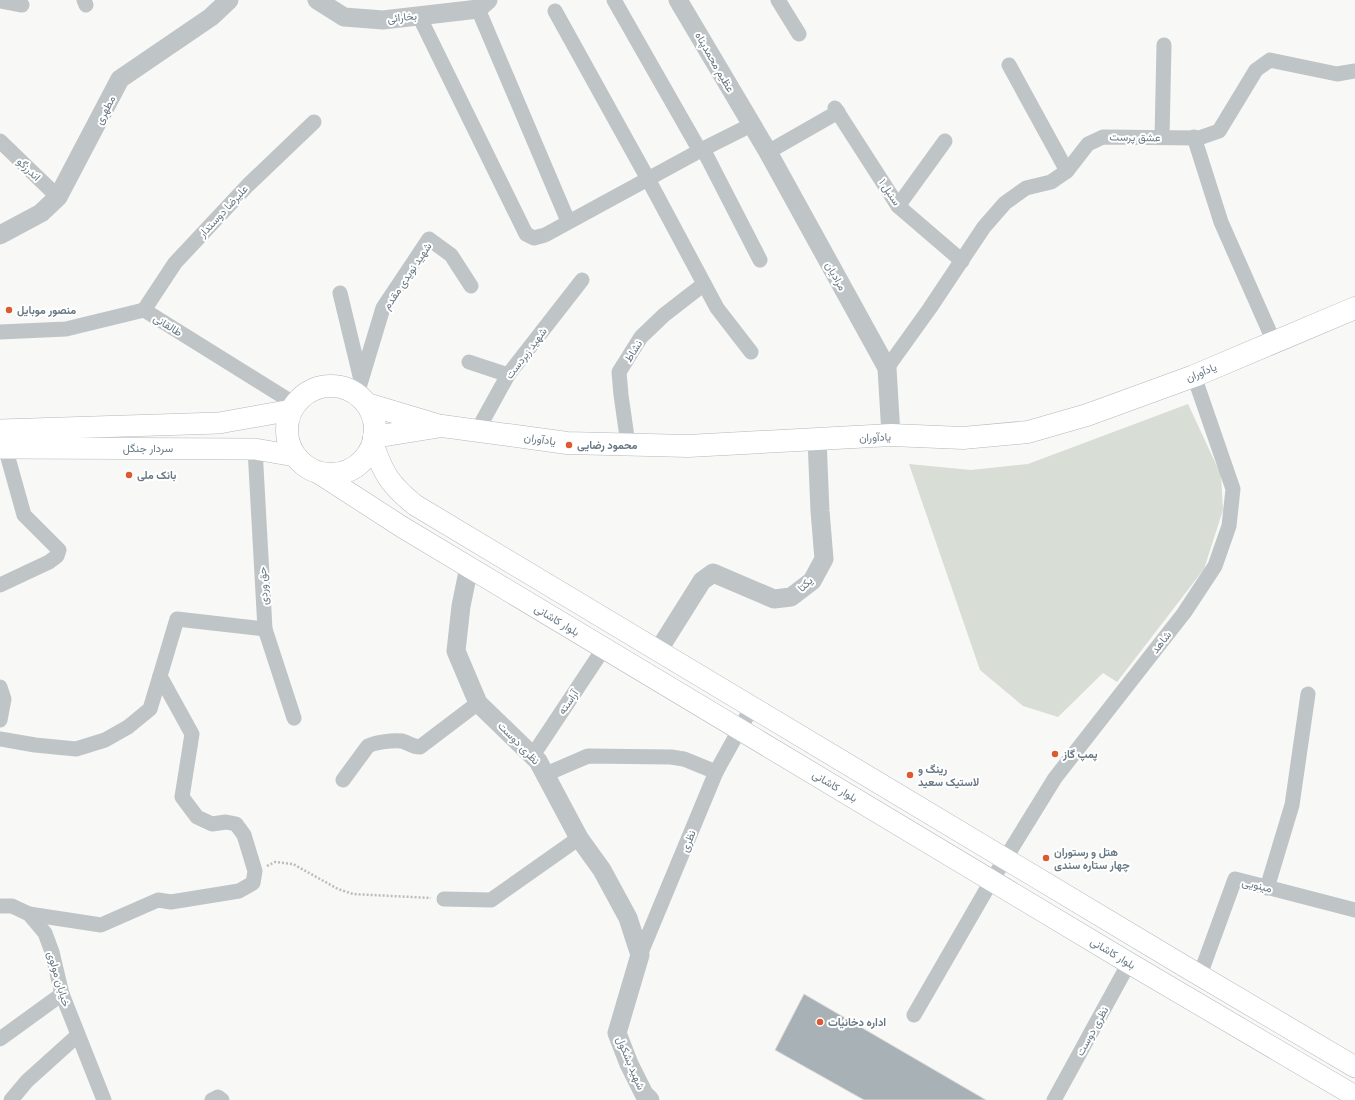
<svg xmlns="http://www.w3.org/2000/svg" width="1355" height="1100" viewBox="0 0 1355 1100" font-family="'Public Sans',Vazirmatn,sans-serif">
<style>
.green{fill:#d8ddd5}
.building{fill:#a8b1b6;stroke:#dadad8}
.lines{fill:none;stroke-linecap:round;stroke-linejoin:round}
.secondary-casing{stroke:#b2b8bc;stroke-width:22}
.primary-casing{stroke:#b3b8bc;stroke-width:23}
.path{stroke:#babdbf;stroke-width:2.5;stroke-dasharray:2 2;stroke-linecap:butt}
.minor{stroke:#bfc4c7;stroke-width:15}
.tertiary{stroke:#bfc4c7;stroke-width:19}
.secondary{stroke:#fff;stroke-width:21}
.primary{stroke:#fff;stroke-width:22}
.poi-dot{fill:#dc5932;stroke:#fff;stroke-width:1.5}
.labels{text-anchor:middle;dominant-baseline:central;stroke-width:4;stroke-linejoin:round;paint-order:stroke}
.street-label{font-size:11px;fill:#687985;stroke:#fff}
.poi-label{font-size:11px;font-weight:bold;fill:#687985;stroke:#fff;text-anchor:start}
</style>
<rect width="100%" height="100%" fill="#f8f8f6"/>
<polygon class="green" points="1188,404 1221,475 1223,510 1204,569 1117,682 1103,673 1058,717 1023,706 980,670 909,464 971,470 1028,464"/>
<polygon class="building" points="804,994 986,1100 864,1100 775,1050"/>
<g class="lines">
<g class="secondary-casing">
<g id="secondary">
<polyline points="0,430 219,423 292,410"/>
<path d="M373 444C383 473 390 485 415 505L1184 966 1355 1067"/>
<polyline points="0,448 255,449 295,456"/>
<polyline points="317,472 402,527 1129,963 1355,1096"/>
</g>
</g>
<g class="primary-casing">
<g id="primary">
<circle cx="331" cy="430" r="44"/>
<polyline points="367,404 437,425"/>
<polyline points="374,437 442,426 567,443 688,446 891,435 963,438 1028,432 1087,415 1194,376 1355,308"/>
</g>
</g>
<polyline class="path" points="267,866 275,862 293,864 338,889 353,894 431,898"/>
<g class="minor">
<polyline points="84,0 86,5"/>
<polyline points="614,0 700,151"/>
<polyline points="778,0 799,34"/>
<polyline points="0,1 22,5"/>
<polyline points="478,9 568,221"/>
<polyline points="555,11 648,179 717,308 751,352"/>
<polyline points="419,16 526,234 534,238 545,235 703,149 751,125"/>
<polyline points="1009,65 1067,171"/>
<polyline points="835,108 898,206 962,261"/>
<polyline points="1162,137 1164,45"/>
<polyline points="1194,137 1221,222 1274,342"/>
<polyline points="0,141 58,197"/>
<polyline points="703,149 760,260"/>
<polyline points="768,152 838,112"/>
<polyline points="898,206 945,141"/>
<polyline points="340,293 361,380"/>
<polyline points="144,310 175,263 248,185 314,122"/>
<polyline points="0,332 66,329 144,310 295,404"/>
<polyline points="469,362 508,375"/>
<polyline points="887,368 930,308 984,227 1005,203 1026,188 1051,182 1067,171 1088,144 1103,137 1199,138 1219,131 1256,70 1270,60 1337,74 1355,71"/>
<polyline points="357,394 383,308 429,239 451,255 471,286"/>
<polyline points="477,431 508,375 582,280"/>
<polyline points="628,444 621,395 619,372 641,337 664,315 704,284"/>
<polyline points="255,449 265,629 294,718"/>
<polyline points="0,585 49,562 57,556 59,550 24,515 5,447"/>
<polyline points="0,687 4,699 0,720"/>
<polyline points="0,739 35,745 76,749 105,740 128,727 150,709 160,676"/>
<polyline points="533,755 604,648"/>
<polyline points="546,774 588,756 671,757 684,759 716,772"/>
<path d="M343 780 368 746C375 742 394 740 402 741 409 743 413 747 420 747L478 703"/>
<polyline points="1267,888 1292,805 1308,694"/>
<polyline points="444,899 491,900 579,838"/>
<polyline points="0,906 12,906 29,914 45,933 52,952 62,994 104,1100"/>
<polyline points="29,914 101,925 158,900 171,902 239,891 253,883 255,871 244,835 236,824 226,822 212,824 197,817 182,797 192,734 160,676 177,619 265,629"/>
<polyline points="640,955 716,772 752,707"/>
<polyline points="1200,975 1235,879 1355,910"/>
<polyline points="914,1015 992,880 1055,778 1184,613 1215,566 1229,526 1233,489 1194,376"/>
<polyline points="0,1039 62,994"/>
<polyline points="11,1100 27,1081 78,1035"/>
<polyline points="212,1100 218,1097 222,1100"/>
<polyline points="1054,1100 1129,963"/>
</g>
<g class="tertiary">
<polyline points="317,0 344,17 383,20 478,9 488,0"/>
<polyline points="678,0 768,152 887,368 891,435"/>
<polyline points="0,235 41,213 58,197 120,79 211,17 229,0"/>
<polyline points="469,567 461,606 456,651 478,703 538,761 579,838 602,870 628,918 640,955 617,1033 629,1064 644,1094 650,1100"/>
<polyline points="658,651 702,581 713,573 774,599 791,597 812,581 824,559 820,511 817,439"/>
</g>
<use href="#secondary" class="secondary"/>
<use href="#primary" class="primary"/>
</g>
<g class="poi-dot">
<circle cx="9" cy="310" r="4"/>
<circle cx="569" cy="445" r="4"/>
<circle cx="129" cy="475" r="4"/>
<circle cx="1055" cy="754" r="4"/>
<circle cx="910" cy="775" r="4"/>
<circle cx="1046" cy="858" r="4"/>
<circle cx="820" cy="1022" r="4"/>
</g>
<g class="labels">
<g class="street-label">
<text transform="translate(402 17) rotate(-6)">بخارائی</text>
<text transform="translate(715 62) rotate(60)">عظیم محمدپناه</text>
<text transform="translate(105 110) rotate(-63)">مطهری</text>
<text transform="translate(1135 137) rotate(1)">عشق پرست</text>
<text transform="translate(29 169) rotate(44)">اندرزگو</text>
<text transform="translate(890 192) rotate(56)">سنبل ۱</text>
<text transform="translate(223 211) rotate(-47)">علیرضا دوستدار</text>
<text transform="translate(407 276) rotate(-56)">شهید نویدی مقدم</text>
<text transform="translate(836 276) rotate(61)">مرادیان</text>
<text transform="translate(168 325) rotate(32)">طالقانی</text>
<text transform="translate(633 351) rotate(-58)">نشاط</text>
<text transform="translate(526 353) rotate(-53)">شهید زبردست</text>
<text transform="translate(1201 372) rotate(-22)">یادآوران</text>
<text transform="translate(875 437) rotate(-2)">یادآوران</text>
<text transform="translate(540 439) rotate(8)">یادآوران</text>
<text x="148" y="448">سردار جنگل</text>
<text transform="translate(805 584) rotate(-44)">یکتا</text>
<text transform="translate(263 586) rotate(-93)">حق وردی</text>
<text transform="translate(557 620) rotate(31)">بلوار کاشانی</text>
<text transform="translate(1161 642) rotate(-52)">شاهد</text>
<text transform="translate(568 702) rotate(-56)">آراسته</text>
<text transform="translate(519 743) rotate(46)">نظری دوست</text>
<text transform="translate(835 786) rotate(31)">بلوار کاشانی</text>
<text transform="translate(688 841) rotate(-68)">نظری</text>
<text transform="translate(1257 885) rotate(14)">مینویی</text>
<text transform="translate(1113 953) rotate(31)">بلوار کاشانی</text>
<text transform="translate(59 979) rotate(74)">خیابان مولوی</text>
<text transform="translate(1092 1031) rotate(-61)">نظری دوست</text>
<text transform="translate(631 1063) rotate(67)">شهید بشکول</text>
</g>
<g class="poi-label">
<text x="17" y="310">منصور موبایل</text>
<text x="577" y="445">محمود رضایی</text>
<text x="137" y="475">بانک ملی</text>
<text x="1063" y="754">پمپ گاز</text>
<text x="918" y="769">رینگ و<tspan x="918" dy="13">لاستیک سعید</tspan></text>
<text x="1054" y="852">هتل و رستوران<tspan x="1054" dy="13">چهار ستاره سندی</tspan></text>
<text x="828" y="1022">اداره دخانیات</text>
</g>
</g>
</svg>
